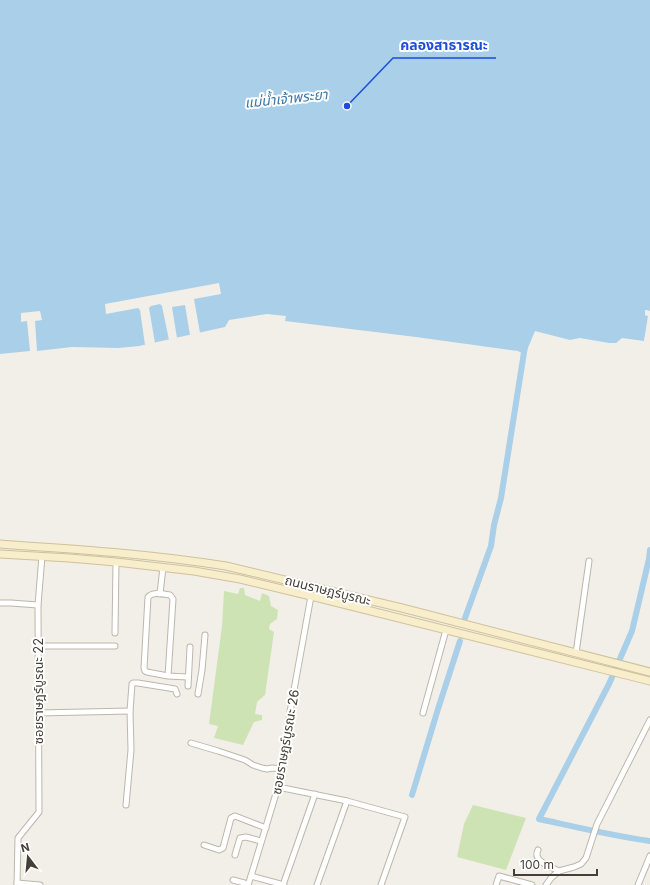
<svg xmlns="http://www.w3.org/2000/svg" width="650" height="885" viewBox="0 0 650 885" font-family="Inter,'Noto Sans Thai',sans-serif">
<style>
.green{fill:#cee3b4}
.water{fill:#aacfe9}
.pier{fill:#f2efe8}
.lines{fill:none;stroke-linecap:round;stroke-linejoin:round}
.canal{stroke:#aacfe9;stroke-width:6}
.minor-casing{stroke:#bdb7ab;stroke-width:7}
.secondary-casing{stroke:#cec19b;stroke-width:9}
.minor{stroke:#fff;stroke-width:5}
.secondary{stroke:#f9eecb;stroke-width:7}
.labels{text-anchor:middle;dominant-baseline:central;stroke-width:4;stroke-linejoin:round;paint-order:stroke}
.street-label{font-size:13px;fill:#454037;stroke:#fff}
.water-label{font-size:14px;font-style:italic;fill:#3a79a7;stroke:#fff}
.leader{fill:none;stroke:#1d4ed8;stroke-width:1.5}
.callout-dot{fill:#1d4ed8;stroke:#fff;stroke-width:1.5}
.callout-label{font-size:14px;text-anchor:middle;font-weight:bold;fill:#1d4ed8;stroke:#fff;stroke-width:4;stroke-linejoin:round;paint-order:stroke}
</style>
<rect width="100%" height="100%" fill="#f2efe8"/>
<g class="green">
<polygon points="240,588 244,588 245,595 260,601 262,593 269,596 271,606 278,610 277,619 270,624 269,629 274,632 265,695 257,702 255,714 262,715 262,720 254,722 243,745 214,738 218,726 209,724 222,626 224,591 238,594"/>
<polygon points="473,805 526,818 506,870 457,857 464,824"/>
</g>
<polygon class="water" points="0,0 650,0 650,311 645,310 645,315 649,316 644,341 622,338 616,343 609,343 580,338 570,340 535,331 525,355 518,351 416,337 285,321 286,316 267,314 229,320 225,327 139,346 119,348 72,347 37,351 35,321 42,320 40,311 21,313 21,322 27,321 30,351 0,354"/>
<g class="pier">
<polygon points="219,283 221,294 194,299 200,333 190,335 185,305 172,307 177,338 169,340 162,306 160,304 151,306 149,308 155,343 145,345 140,310 138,308 106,314 105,304"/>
<polygon points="645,310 650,311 650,313 647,312 647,313 650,314 650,319 646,341 644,341 648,316 645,315"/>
</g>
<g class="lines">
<g class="canal">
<path d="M650 550 649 559 632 631 609 684 539 819C576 827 613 836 650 841"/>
<polyline points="465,618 491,546 494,525 501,498 525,346"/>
<polyline points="412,795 438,709 460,641"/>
</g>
<g class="minor-casing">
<g id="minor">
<polyline points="160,594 163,567"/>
<polyline points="0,603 11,603 38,605"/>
<polyline points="115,633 116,562"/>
<polyline points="38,646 115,646"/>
<polyline points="576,653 589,561"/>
<path d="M168 676 173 599 170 595C163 594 153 591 148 597L144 668 145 671 147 672 168 676 188 677"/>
<polyline points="188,686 190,647"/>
<polyline points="198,694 202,670 205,635"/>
<polyline points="38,713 130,711"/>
<polyline points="423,713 446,630"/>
<polyline points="191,743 218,751 245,760 253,765 262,768 267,769 272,768 282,769"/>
<polyline points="278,787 347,801 405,817 381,885"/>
<polyline points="126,805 131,750 130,711 132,684 133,683 138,683 175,689 177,694"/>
<polyline points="204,845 219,850 223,848 231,818 235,816 266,828"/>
<path d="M538 850C532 861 551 867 559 871"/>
<polyline points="235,855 240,838 246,837 261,841"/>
<polyline points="251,876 284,885"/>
<polyline points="233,880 248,884"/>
<polyline points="17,883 40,885"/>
<polyline points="17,885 18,838 39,812 38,605 42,556"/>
<polyline points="248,885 251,876 278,787 283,761 290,712 311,596"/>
<polyline points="283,885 315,794"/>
<polyline points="317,885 347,801"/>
<polyline points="496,885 499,876 532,885"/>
<polyline points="546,885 551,878 559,871 574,867 581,864 586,858 597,824 650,720"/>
<polyline points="638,885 650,856"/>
</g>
</g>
<g class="secondary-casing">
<g id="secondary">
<path d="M0 544C75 549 151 554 226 566L402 608 650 672"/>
<polyline points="0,554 69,558 116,562 194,571 240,579 311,596 650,681"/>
</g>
</g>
<use href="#minor" class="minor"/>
<use href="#secondary" class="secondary"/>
</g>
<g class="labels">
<g class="street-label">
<text transform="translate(328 590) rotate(14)">ถนนราษฎร์บูรณะ</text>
<text transform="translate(38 691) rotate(-90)">ซอยราษฎร์บูรณะ 22</text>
<text transform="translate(285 742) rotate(-80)">ซอยราษฎร์บูรณะ 26</text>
</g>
<g class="water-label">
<text transform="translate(286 98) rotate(-6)">แม่น้ำเจ้าพระยา</text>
</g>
</g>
<path class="leader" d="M347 106L393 58H496"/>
<circle class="callout-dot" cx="347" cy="106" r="4"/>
<g class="callout-label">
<text x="444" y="50">คลองสาธารณะ</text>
</g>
<g transform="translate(28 857) rotate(344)" stroke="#ffffff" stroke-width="3" paint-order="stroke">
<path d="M0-3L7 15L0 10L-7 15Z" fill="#454037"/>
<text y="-6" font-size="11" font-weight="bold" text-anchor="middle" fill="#454037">N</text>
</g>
<path d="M514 869v6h83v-6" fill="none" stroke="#454037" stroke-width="2"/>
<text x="520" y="869" font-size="12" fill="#454037" stroke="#ffffff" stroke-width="3" paint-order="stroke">100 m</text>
</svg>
